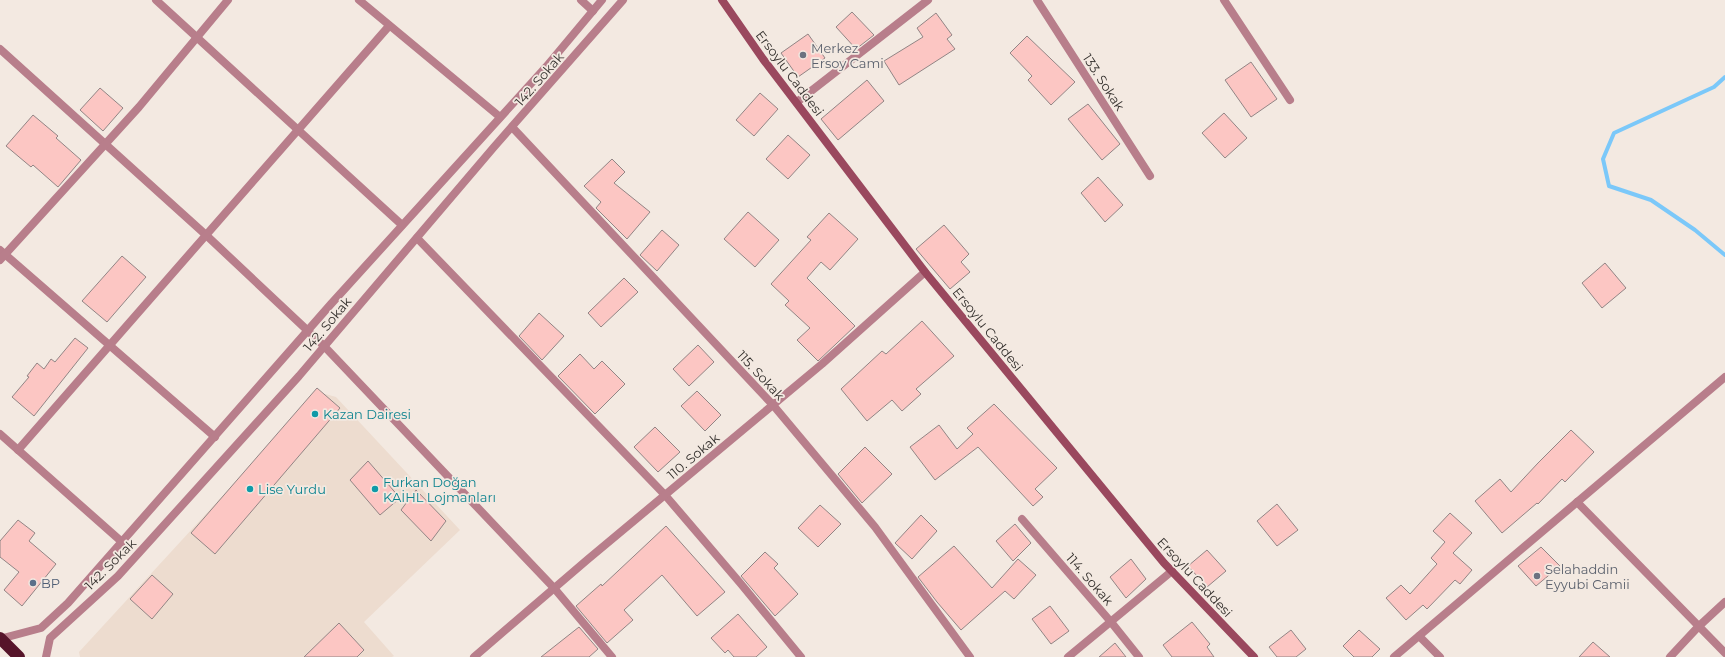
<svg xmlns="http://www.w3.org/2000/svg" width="1725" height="657" viewBox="0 0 1725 657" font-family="Montserrat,sans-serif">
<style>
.built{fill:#eddccf}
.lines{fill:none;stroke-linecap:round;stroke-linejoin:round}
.stream{stroke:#7bc8f9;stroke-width:4}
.building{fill:#fcc6c3;stroke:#928585}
.street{stroke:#b87e8b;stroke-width:8}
.secondary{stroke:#9a485e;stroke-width:8}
.highway{stroke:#56142a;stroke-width:12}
.worship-dot{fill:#6b7280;stroke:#f3e9e1;stroke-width:1.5}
.culture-dot{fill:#0f9aa8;stroke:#f3e9e1;stroke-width:1.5}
.service-dot{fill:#5c6f8a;stroke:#f3e9e1;stroke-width:1.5}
.labels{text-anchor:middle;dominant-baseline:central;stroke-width:3.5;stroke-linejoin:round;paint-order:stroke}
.worship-label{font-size:13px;fill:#5b616d;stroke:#f3e9e1;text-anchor:start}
.street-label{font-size:13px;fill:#34302d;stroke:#f3e9e1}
.culture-label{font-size:13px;fill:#0d838f;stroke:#f3e9e1;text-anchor:start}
.service-label{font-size:13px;fill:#4e5e75;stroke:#f3e9e1;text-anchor:start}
</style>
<rect width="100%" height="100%" fill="#f3e9e1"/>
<polygon class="built" points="318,392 336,397 460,530 364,622 394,656 392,657 80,657 79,652"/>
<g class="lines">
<polyline class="stream" points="1725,77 1714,87 1614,133 1603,159 1609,186 1651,200 1695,230 1725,255"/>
</g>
<g class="building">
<polygon points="852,12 874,35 856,49 836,27"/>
<polygon points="936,13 952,35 947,39 955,49 899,85 884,61 923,37 917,28"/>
<polygon points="808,34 825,58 798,77 781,53"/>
<polygon points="1027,36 1075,82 1051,105 1028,80 1032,76 1010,53"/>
<polygon points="1251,62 1277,99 1251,117 1225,80"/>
<polygon points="867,80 884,101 838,140 821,119"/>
<polygon points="100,88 123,108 103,131 80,110"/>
<polygon points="760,93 778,109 754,136 736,120"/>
<polygon points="1088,104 1120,144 1102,160 1068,119"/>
<polygon points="1224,113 1247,138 1225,158 1202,133"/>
<polygon points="33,115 58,136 56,138 81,160 58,187 33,165 31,167 6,146"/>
<polygon points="788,135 810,155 788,179 766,159"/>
<polygon points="612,159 625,172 614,183 650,212 627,239 596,208 601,202 584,186"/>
<polygon points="1098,177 1123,205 1105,222 1081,193"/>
<polygon points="748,212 779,240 755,267 724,239"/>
<polygon points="829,213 858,239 830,270 821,262 807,278 855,326 818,361 797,340 810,328 785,305 789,301 771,284 811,240 807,237"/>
<polygon points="944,225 969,254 961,262 970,272 950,289 916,249"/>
<polygon points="662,230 679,245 657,271 640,255"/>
<polygon points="122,256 146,277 107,322 82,301"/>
<polygon points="1605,263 1626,288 1602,308 1582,283"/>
<polygon points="624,278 638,292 601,327 588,313"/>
<polygon points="539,313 564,336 542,360 519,336"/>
<polygon points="922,321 954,356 916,389 921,394 902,411 892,400 867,421 841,389 882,351 886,354"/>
<polygon points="75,338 88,348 34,416 12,397 29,377 27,376 37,363 44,369 51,359 55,362"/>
<polygon points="698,345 714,362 689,386 673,369"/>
<polygon points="580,354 594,369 602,361 625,384 595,414 558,376"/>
<polygon points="317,388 340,408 215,554 191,533"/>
<polygon points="697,391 721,415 705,431 681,406"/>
<polygon points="994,404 1057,468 1035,489 1043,497 1033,506 978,447 935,480 910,447 939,425 957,449 973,434 967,428"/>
<polygon points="655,427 680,452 658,472 634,447"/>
<polygon points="1571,430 1594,452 1565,482 1562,479 1538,504 1537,503 1502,533 1475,501 1500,479 1511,492 1538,463"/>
<polygon points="865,447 892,474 862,503 838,474"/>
<polygon points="368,461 400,498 380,515 350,480"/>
<polygon points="416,490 446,521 431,541 401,510"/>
<polygon points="1277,504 1298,530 1277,546 1257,521"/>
<polygon points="820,505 841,524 818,547 798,528"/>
<polygon points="1450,513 1472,533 1453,553 1472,570 1460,584 1455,580 1427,609 1423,605 1406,620 1386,598 1401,585 1410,594 1437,564 1431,558 1445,542 1433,531"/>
<polygon points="921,515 937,531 912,559 895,543"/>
<polygon points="18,520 35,533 29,541 56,564 22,606 4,590 19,572 0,557 0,541"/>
<polygon points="1015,524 1031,543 1013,561 996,541"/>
<polygon points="666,526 725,592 697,616 662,575 624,610 633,620 607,643 576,606 601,584 602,586"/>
<polygon points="954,546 992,588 1018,559 1036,575 1014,599 1005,591 961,630 937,602 918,577"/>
<polygon points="1541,547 1560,566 1536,586 1518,566"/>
<polygon points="1207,550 1226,571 1207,587 1188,566"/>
<polygon points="765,552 778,564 774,568 798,594 775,616 741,576"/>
<polygon points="1131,559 1146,579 1126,598 1110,577"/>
<polygon points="152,575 173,594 152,619 130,599"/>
<polygon points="1050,606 1069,631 1051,644 1032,619"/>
<polygon points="738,614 767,647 756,657 734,657 728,650 725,653 711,638"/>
<polygon points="1192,622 1210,644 1207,647 1214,657 1172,657 1163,645"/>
<polygon points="339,623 364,650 357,657 304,657"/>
<polygon points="579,627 598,649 589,657 541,657"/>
<polygon points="1291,630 1306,649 1296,657 1277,657 1269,647"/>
<polygon points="1359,630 1380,649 1372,657 1354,657 1343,646"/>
<polygon points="1593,642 1610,657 1579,657"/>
<polygon points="1115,643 1126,657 1099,657"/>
</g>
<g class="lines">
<g class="street">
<polyline points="156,0 402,225"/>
<polyline points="359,0 500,117"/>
<polyline points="581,0 593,11"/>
<polyline points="1037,0 1150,176"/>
<polyline points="1224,0 1290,100"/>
<polyline points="0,49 206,235 324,346 554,588 612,657"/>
<polyline points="797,102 928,0"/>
<polyline points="512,127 773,405 875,527 970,657"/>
<polyline points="417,238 665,495 741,584 801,657"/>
<polyline points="0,250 215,437"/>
<polyline points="0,260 139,107 228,0"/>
<polyline points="0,434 122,542"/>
<polyline points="18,450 389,26"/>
<polyline points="1577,502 1725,653"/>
<polyline points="1022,519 1111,622 1139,657"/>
<polyline points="1419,636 1440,657"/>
<polyline points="0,639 41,628 68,603 331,304 546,67 602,0"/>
<polyline points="46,657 50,638 118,576 299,376 494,147 623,0"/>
<polyline points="474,657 587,560 822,364 925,272"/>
<polyline points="1068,657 1172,571"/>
<polyline points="1394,657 1725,377"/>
<polyline points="1670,657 1698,627 1725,602"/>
</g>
<polyline class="secondary" points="722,0 763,59 925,272 1164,563 1254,657"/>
<polyline class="highway" points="0,638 19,657"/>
</g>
<g class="worship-dot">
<circle cx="803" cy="55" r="4"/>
<circle cx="1537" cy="576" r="4"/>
</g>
<g class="culture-dot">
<circle cx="315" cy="414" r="4"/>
<circle cx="250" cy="489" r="4"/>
<circle cx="375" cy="489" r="4"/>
</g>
<circle class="service-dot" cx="33" cy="583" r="4"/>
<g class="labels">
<g class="worship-label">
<text x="811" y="48">Merkez<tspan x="811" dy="15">Ersoy Cami</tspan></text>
<text x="1545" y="569">Selahaddin<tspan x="1545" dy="15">Eyyubi Camii</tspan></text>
</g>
<g class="street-label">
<text transform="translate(790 73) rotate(53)">Ersoylu Caddesi</text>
<text transform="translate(539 79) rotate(-49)">142. Sokak</text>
<text transform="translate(1104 82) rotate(57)">133. Sokak</text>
<text transform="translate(327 324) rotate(-50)">142. Sokak</text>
<text transform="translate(988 329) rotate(51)">Ersoylu Caddesi</text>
<text transform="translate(761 375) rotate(47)">115. Sokak</text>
<text transform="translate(693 456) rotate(-40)">110. Sokak</text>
<text transform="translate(110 564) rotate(-45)">142. Sokak</text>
<text transform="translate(1195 577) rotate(47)">Ersoylu Caddesi</text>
<text transform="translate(1090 579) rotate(49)">114. Sokak</text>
</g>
<g class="culture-label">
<text x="323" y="414">Kazan Dairesi</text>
<text x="383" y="482">Furkan Doğan<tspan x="383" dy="15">KAİHL Lojmanları</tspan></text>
<text x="258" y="489">Lise Yurdu</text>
</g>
<g class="service-label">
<text x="41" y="583">BP</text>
</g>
</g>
</svg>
